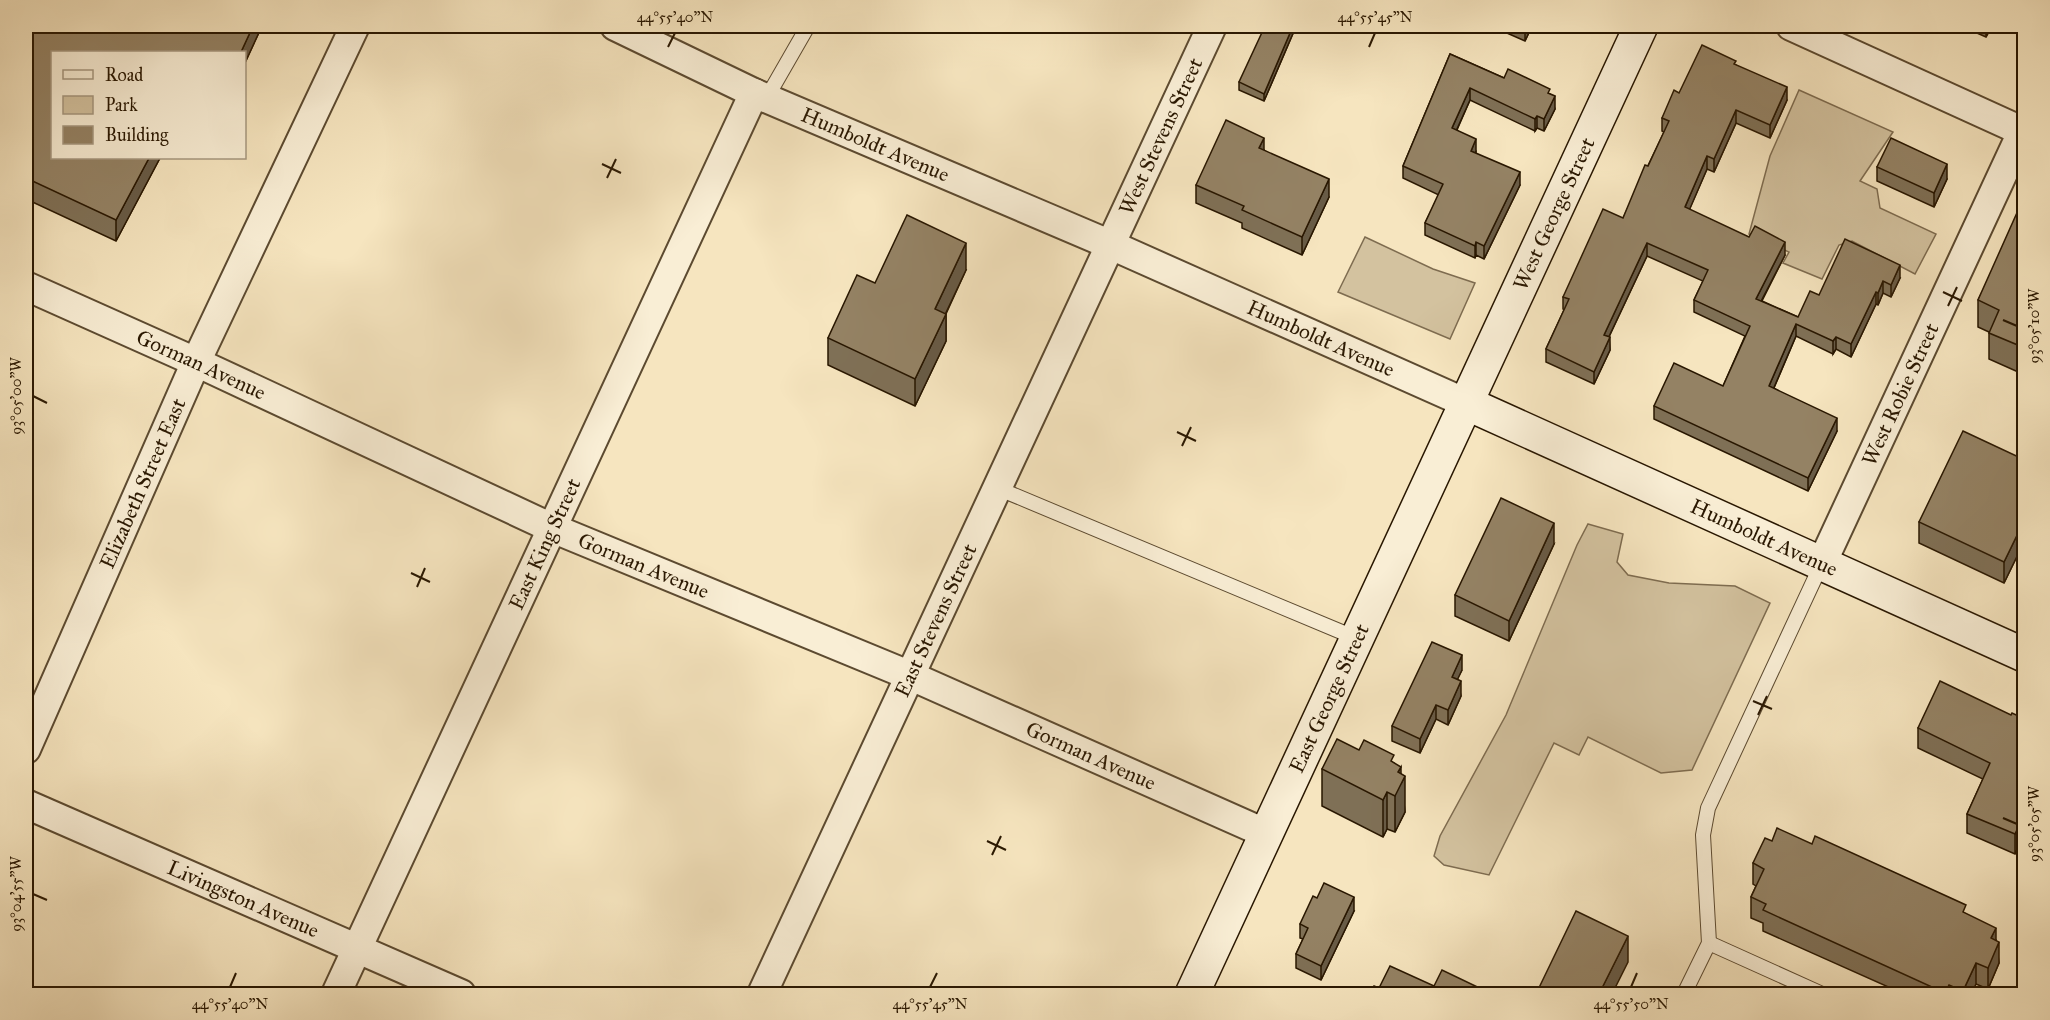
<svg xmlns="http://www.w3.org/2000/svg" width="2050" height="1020" viewBox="0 0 2050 1020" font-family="'IM FELL Great Primer',serif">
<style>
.green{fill:#d3c29f;stroke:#7e6c50;stroke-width:1.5}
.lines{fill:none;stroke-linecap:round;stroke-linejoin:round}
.lane-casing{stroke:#5c4a30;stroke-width:16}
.street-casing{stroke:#5c4a30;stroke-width:32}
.secondary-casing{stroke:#291701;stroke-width:36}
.lane{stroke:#f9eed5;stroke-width:14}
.street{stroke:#f9eed5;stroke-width:28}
.secondary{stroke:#f9eed5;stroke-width:33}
.wall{fill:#7f7056;stroke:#291701;stroke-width:1.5}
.shaded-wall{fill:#685b46;stroke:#291701;stroke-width:1.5}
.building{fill:#948264;stroke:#291701;stroke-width:1.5}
.ticks{fill:none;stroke:#291701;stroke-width:2}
.labels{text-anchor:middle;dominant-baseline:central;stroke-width:4.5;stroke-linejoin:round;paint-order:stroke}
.street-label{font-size:21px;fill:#291701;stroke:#f9eed5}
.neatline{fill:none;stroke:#291701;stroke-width:2}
.ticks-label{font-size:15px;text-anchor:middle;fill:#291701}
</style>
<rect width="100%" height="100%" fill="#f6e5bf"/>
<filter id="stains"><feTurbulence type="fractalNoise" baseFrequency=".00333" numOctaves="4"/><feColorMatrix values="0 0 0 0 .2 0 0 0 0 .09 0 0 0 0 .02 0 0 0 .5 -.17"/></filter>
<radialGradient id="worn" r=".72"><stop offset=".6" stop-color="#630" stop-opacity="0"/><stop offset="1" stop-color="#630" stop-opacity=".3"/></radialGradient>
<g class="green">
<polygon points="1799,90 1893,132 1860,181 1877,189 1880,208 1936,234 1915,274 1852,241 1839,245 1822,279 1783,263 1789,252 1749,234 1770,156"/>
<polygon points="1365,237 1433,269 1475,283 1450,339 1338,292"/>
<polygon points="1588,524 1623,534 1617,562 1628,575 1669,583 1735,586 1770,603 1692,770 1661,773 1588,737 1579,755 1554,743 1489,875 1444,865 1434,856 1440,836 1506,715 1577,545"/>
</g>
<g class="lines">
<g class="lane-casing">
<g id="lane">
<polyline points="766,99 808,26"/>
<polyline points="997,488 1356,638"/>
<polyline points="1709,943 1822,994"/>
<polyline points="1684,994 1709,943 1703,835 1708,808 1822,563"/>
</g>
</g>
<g class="street-casing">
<g id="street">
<path id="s1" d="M615 26 754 93 1111 245 1466 403"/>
<polyline points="1791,26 2024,132"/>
<path id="s2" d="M26 286 196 362 552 528 911 676 1267 834"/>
<path id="s3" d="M1822 563 2024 128"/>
<path id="s4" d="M26 749 196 362 355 26"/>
<path id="s5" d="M26 804 461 994"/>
<path id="s6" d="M336 994 754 93"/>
<path id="s7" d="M762 994 1212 26"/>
</g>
</g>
<g class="secondary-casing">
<g id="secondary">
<path id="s8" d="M1466 403 2024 655"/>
<path id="s9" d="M1192 994 1641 26"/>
</g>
</g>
<use href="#lane" class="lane"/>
<use href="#street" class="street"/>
<use href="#secondary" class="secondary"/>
</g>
<g class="wall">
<polygon points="26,26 262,26 244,65 52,52 160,158 116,241 26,199"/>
<polygon points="1294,26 1294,31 1264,101 1239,90 1239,82"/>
<polygon points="1491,26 1532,26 1525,41"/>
<polygon points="1961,26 1992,26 1986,37"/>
<polygon points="1450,54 1504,78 1550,94 1555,109 1544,131 1537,128 1535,131 1470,100 1457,130 1476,151 1476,153 1520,185 1484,259 1476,255 1475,258 1425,235 1425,223 1439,195 1403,178 1403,166"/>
<polygon points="1736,65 1787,100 1770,138 1736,123 1714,172 1707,169 1689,210 1785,255 1762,301 1798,317 1819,295 1900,278 1891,297 1883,293 1878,305 1876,304 1851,357 1836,349 1833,354 1796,336 1774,388 1837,431 1808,491 1654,419 1654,406 1723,386 1745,336 1694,312 1694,300 1703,281 1647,256 1609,337 1610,350 1594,384 1546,362 1546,349 1564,310 1563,309 1563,297 1623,218 1664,132 1662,131 1662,118 1679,93"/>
<polygon points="1264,150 1329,197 1302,255 1242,228 1242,223 1196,203 1196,185"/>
<polygon points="1877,167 1947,179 1934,207 1877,181"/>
<polygon points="2025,208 2025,375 1989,359 1989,332 1978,327 1978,300"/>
<polygon points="966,270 946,314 946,341 915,406 828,365 828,338 875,283"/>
<polygon points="2025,460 2025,544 2023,544 2004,583 1919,543 1919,522"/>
<polygon points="1554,544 1509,641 1455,616 1455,595"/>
<polygon points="1462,670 1457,679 1461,696 1448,725 1436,719 1420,753 1392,741 1392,726"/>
<polygon points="2011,715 2025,719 2025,832 2015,854 1967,833 1967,814 1983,779 1918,748 1918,728"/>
<polygon points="1359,750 1394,763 1401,774 1405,812 1395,832 1387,829 1383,837 1322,806 1322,769"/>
<polygon points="1772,841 1966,914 1996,940 1999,963 1988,989 1976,984 1971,994 1904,994 1763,931 1763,923 1751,918 1751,897 1756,886 1753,884 1753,863"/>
<polygon points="1354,911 1321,980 1296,968 1296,954 1303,939 1300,938 1300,924"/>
</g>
<g class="shaded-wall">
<polygon points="253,26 262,26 244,65 244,52 241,52"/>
<polygon points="1293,26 1294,26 1294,31 1264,101 1264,94"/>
<polygon points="1526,26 1532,26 1525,41 1525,27"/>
<polygon points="1986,26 1992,26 1986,37"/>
<polygon points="1787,87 1787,100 1770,138 1770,125"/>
<polygon points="1470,88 1470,100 1452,140 1452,128"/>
<polygon points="1555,96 1555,109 1544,131 1544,119"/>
<polygon points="1736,110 1736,123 1714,172 1714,159"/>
<polygon points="1537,116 1537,128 1535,131 1535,119"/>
<polygon points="1264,138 1264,156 1259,148"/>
<polygon points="1476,139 1476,151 1471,163 1471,151"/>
<polygon points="1707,156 1707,169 1685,220 1685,207"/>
<polygon points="149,158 160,158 116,241 116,220"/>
<polygon points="1947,164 1947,179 1934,207 1934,193"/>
<polygon points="1520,172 1520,185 1484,259 1484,246"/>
<polygon points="1329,179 1329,197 1302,255 1302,237"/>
<polygon points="1476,242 1476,255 1475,258 1475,246"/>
<polygon points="1785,242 1785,255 1756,311 1756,299"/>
<polygon points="966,243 966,270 935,336 935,309"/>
<polygon points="1647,243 1647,256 1604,347 1604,335"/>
<polygon points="1900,265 1900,278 1891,297 1891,285"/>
<polygon points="1883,281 1883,293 1878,305 1878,293"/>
<polygon points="1876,292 1876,304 1851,357 1851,344"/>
<polygon points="946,314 946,341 915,406 915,379"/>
<polygon points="1796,324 1796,336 1769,399 1769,386"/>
<polygon points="1610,337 1610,350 1594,384 1594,372"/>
<polygon points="1836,337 1836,349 1833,354 1833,341"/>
<polygon points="1837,418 1837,431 1808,491 1808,478"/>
<polygon points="1554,523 1554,544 1509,641 1509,621"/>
<polygon points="2023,523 2023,544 2004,583 2004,562"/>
<polygon points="1462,655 1462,670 1452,691 1452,677"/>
<polygon points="1461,681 1461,696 1448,725 1448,710"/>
<polygon points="1436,705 1436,719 1420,753 1420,739"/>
<polygon points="1401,767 1401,784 1405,776 1405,812 1395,832 1395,796 1398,772"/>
<polygon points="1387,792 1387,829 1383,837 1383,800"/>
<polygon points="2025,812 2025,832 2015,854 2015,834"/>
<polygon points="1354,897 1354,911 1321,980 1321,966"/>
<polygon points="1996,928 1996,949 1999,942 1999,963 1988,989 1988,968 1991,938"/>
<polygon points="1628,936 1628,962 1612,994 1599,994"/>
<polygon points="1976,963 1976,984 1971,994 1963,994 1963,991"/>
<polygon points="1949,985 1949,994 1945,994 1945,993"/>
</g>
<g class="building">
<polygon points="26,26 253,26 241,52 52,52 52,158 149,158 116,220 26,178"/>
<polygon points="1265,26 1293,26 1264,94 1239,82"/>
<polygon points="1702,45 1736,61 1734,64 1787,87 1770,125 1736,110 1714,159 1707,156 1685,207 1749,237 1755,226 1785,242 1756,299 1798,317 1810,291 1819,295 1845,239 1900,265 1891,285 1883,281 1878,293 1876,292 1851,344 1836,337 1833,341 1796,324 1769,386 1837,418 1808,478 1654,406 1674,363 1723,386 1750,326 1694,300 1708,270 1647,243 1604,335 1610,337 1594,372 1546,349 1569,299 1563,297 1603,209 1623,218 1645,165 1648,166 1669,121 1662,118 1674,90 1679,93"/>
<polygon points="1450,54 1504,78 1508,69 1550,89 1548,93 1555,96 1544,119 1537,116 1535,119 1470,88 1452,128 1476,139 1471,151 1520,172 1484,246 1476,242 1475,246 1425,223 1443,184 1403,166"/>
<polygon points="1226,120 1264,138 1259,148 1329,179 1302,237 1242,210 1244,206 1196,185"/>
<polygon points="1891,138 1947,164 1934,193 1877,167"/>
<polygon points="2020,206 2025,208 2025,348 1989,333 1999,310 1978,300"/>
<polygon points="907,215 966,243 935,309 946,314 915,379 828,338 857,275 875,283"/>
<polygon points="1963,431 2025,460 2025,524 2023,523 2004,562 1919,522"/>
<polygon points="1501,498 1554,523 1509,621 1455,595"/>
<polygon points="1432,642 1462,655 1452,677 1461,681 1448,710 1436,705 1420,739 1392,726"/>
<polygon points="1940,681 2011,715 2012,713 2025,719 2025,812 2015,834 1967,814 1990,763 1918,728"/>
<polygon points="1337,739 1359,750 1364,740 1394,755 1391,761 1401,767 1398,772 1405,776 1395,796 1387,792 1383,800 1322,769"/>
<polygon points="1777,828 1812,844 1815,836 1966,905 1963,912 1996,928 1991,938 1999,942 1988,968 1976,963 1963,991 1949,985 1945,993 1763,910 1766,904 1751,897 1764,869 1753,863 1765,838 1772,841"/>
<polygon points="1324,883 1354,897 1321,966 1296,954 1308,928 1300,924 1313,896 1317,898"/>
<polygon points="1576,911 1628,936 1599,994 1536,994"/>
<polygon points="1390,966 1434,986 1442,970 1492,994 1370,994 1374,986 1379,988"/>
</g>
<path class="ticks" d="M668 47 675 33M1369 47 1375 33M602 164 621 173M607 178 616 159M1943 292 1962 301M1948 306 1957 287M2003 320 2017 326M33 396 47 403M1177 432 1196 441M1182 446 1191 427M411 573 430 582M417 587 425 568M1753 701 1772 709M1758 715 1767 696M2003 818 2017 824M987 841 1006 850M992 855 1001 836M33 894 47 900M230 987 236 973M930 987 937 973M1631 987 1637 973"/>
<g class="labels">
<g class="street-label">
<text stroke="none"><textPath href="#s7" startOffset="946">West Stevens Street</textPath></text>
<text stroke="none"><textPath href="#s1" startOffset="286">Humboldt Avenue</textPath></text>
<text stroke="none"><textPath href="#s9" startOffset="860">West George Street</textPath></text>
<text stroke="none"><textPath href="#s1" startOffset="772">Humboldt Avenue</textPath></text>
<text stroke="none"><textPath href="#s2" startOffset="192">Gorman Avenue</textPath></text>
<text stroke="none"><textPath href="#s3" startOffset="186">West Robie Street</textPath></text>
<text stroke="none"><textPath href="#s4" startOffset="290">Elizabeth Street East</textPath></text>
<text stroke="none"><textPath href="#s8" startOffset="327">Humboldt Avenue</textPath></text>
<text stroke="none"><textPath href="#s6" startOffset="496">East King Street</textPath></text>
<text stroke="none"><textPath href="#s2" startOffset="678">Gorman Avenue</textPath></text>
<text stroke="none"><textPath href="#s7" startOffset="412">East Stevens Street</textPath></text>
<text stroke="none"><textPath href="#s9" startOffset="326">East George Street</textPath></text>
<text stroke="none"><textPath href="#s2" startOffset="1164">Gorman Avenue</textPath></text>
<text stroke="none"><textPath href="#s5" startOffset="237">Livingston Avenue</textPath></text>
</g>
</g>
<rect width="2050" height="1020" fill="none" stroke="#f6e5bf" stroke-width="66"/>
<rect x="51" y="51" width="195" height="108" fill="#f9eed5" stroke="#a69880" stroke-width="1.5"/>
<rect x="63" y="70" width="30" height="9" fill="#f9eed5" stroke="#a69880" stroke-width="1.5"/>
<text x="105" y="81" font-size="18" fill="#291701">Road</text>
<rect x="63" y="96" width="30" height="18" fill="#d3c29f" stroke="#a69880" stroke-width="1.5"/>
<text x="105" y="111" font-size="18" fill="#291701">Park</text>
<rect x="63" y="126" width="30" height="18" fill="#948264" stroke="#a69880" stroke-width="1.5"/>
<text x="105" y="141" font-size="18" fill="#291701">Building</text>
<rect x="33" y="33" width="1984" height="954" class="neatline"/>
<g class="ticks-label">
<text x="675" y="22">44°55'40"N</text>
<text x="1375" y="22">44°55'45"N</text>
<text transform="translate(2034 326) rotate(-90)" y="5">93°05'10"W</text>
<text transform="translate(16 396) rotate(-90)" y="5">93°05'00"W</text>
<text transform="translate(2034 824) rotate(-90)" y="5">93°05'05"W</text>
<text transform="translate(16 894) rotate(-90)" y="5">93°04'55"W</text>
<text x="230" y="1009">44°55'40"N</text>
<text x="930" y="1009">44°55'45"N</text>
<text x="1631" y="1009">44°55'50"N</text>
</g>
<rect width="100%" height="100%" filter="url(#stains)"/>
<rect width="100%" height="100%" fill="url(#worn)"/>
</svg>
